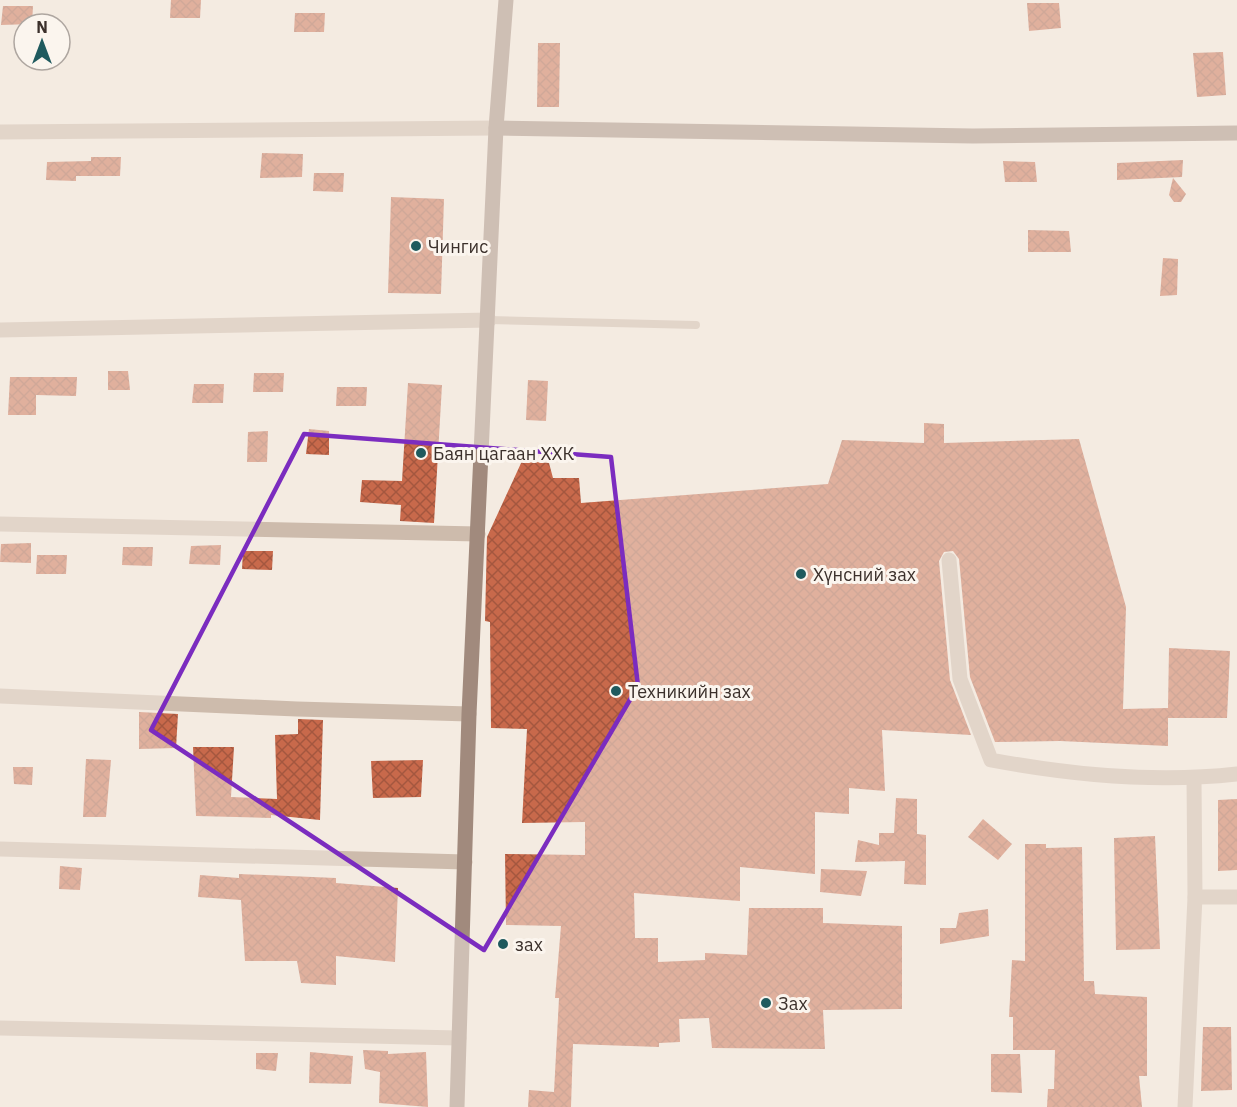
<svg xmlns="http://www.w3.org/2000/svg" width="1237" height="1107" viewBox="0 0 1237 1107" font-family="'IBM Plex Sans',sans-serif">
<style>
.building{fill:url(#building-cross-hatch)}
.lines{fill:none;stroke-linecap:round;stroke-linejoin:round}
.lane{stroke:#cdbbac;stroke-width:8}
.street{stroke:#cdbbac;stroke-width:15}
.secondary{stroke:#a18a7d;stroke-width:15}
.marked{fill:none;stroke:#7b2cbf;stroke-width:4.5;stroke-linejoin:round}
.poi-dot{fill:#1f5a5e;stroke:#fbf5ee;stroke-width:2}
.labels{text-anchor:middle;dominant-baseline:central;stroke-width:6;stroke-linejoin:round;paint-order:stroke}
.poi-label{font-size:18px;fill:#3b302b;stroke:#fbf5ee;text-anchor:start}
</style>
<defs>
<pattern id="building-cross-hatch" width="8" height="8" patternUnits="userSpaceOnUse" patternTransform="scale(1.5)"><rect width="8" height="8" fill="#c8694b"/><path d="M0 0l8 8M0 8l8-8" fill="none" stroke="#a4573f"/></pattern>
</defs>
<rect width="100%" height="100%" fill="#f4ebe1"/>
<g class="building">
<polygon points="171,0 201,0 200,18 170,18"/>
<polygon points="1027,3 1059,3 1061,28 1029,31"/>
<polygon points="3,6 33,6 32,24 1,25"/>
<polygon points="295,13 325,13 324,32 294,32"/>
<polygon points="538,43 560,43 559,107 537,107"/>
<polygon points="1223,52 1226,95 1197,97 1193,53"/>
<polygon points="262,153 303,154 302,177 260,178"/>
<polygon points="91,157 121,157 120,176 76,176 76,181 46,180 47,162 91,161"/>
<polygon points="1183,160 1182,177 1117,180 1117,163"/>
<polygon points="1003,161 1035,162 1037,182 1005,182"/>
<polygon points="314,173 344,173 343,192 313,191"/>
<polygon points="1173,178 1186,194 1181,202 1174,202 1169,195"/>
<polygon points="391,197 444,199 441,294 388,293"/>
<polygon points="1028,230 1069,231 1071,252 1028,252"/>
<polygon points="1163,258 1178,259 1177,295 1160,296"/>
<polygon points="108,371 128,371 130,390 108,390"/>
<polygon points="254,373 284,373 283,392 253,392"/>
<polygon points="10,377 77,377 76,396 36,395 36,415 8,415"/>
<polygon points="528,380 548,381 546,421 526,420"/>
<polygon points="408,383 442,385 434,523 400,521 401,505 360,502 362,480 402,481"/>
<polygon points="194,384 224,384 223,403 192,403"/>
<polygon points="337,387 367,387 366,406 336,406"/>
<polygon points="924,423 944,424 944,443 1079,439 1126,607 1123,709 1168,708 1169,648 1230,651 1227,718 1168,718 1168,746 1060,741 995,742 970,677 959,559 953,551 944,552 939,561 950,680 971,735 882,730 885,791 849,788 849,814 815,812 815,874 740,867 740,901 634,893 635,938 658,938 658,962 705,960 705,953 747,955 749,908 823,908 823,923 902,926 902,1009 823,1010 825,1049 712,1048 709,1018 679,1019 680,1042 659,1043 659,1047 573,1044 571,1107 528,1107 529,1090 554,1092 559,998 555,998 561,926 506,925 505,854 585,855 585,822 522,823 527,729 491,728 490,622 485,621 487,537 522,461 549,463 553,478 579,478 581,503 828,484 842,440 924,443"/>
<polygon points="309,429 329,431 329,455 306,454"/>
<polygon points="268,431 267,462 247,462 248,432"/>
<polygon points="31,543 31,563 0,562 1,544"/>
<polygon points="221,545 220,565 189,564 191,546"/>
<polygon points="123,547 153,547 152,566 122,565"/>
<polygon points="243,551 273,551 272,570 242,569"/>
<polygon points="37,555 67,555 66,574 36,574"/>
<polygon points="139,712 178,714 176,748 139,749"/>
<polygon points="298,719 323,720 320,820 271,815 271,818 196,816 193,747 234,747 231,797 277,799 275,735 298,734"/>
<polygon points="86,759 111,760 106,817 83,817"/>
<polygon points="423,760 421,797 373,798 371,761"/>
<polygon points="13,767 33,767 32,785 14,784"/>
<polygon points="896,798 917,799 917,834 926,835 926,885 904,884 905,861 855,862 858,840 879,845 879,833 894,833"/>
<polygon points="1237,799 1237,870 1218,871 1218,800"/>
<polygon points="983,819 1012,844 998,860 968,837"/>
<polygon points="1155,836 1160,949 1116,950 1114,838"/>
<polygon points="1025,844 1046,844 1046,848 1082,847 1084,981 1094,981 1095,994 1147,997 1147,1076 1139,1076 1142,1107 1047,1107 1048,1089 1054,1089 1055,1050 1013,1050 1013,1017 1009,1017 1012,960 1025,961"/>
<polygon points="60,866 82,868 80,890 59,889"/>
<polygon points="821,869 867,871 861,896 820,892"/>
<polygon points="239,874 336,878 336,883 398,888 395,962 336,956 336,985 301,983 297,961 245,961 241,900 198,897 200,875 239,878"/>
<polygon points="988,909 989,936 940,944 940,928 956,928 959,913"/>
<polygon points="1203,1027 1231,1027 1232,1090 1201,1091"/>
<polygon points="363,1050 388,1051 388,1054 426,1052 428,1107 379,1103 380,1072 365,1069"/>
<polygon points="310,1052 353,1056 351,1084 309,1083"/>
<polygon points="256,1053 278,1053 276,1071 256,1069"/>
<polygon points="991,1054 1020,1054 1022,1093 991,1092"/>
</g>
<g class="lines">
<polyline class="lane" points="489,320 696,325"/>
<g class="street">
<polyline points="0,132 496,128"/>
<polyline points="0,330 489,320"/>
<polyline points="0,524 478,534"/>
<path d="M949 560 960 679 991 760C1071 775 1156 783 1237 774"/>
<polyline points="0,696 297,709 469,714"/>
<polyline points="0,849 465,862"/>
<polyline points="1195,897 1237,897"/>
<polyline points="0,1028 459,1038"/>
<polyline points="1185,1107 1195,897 1194,779"/>
</g>
<g class="secondary">
<polyline points="496,128 973,136 1237,133"/>
<polyline points="457,1107 469,714 496,128 506,0"/>
</g>
</g>
<path d="M0 0H1237V1107H0ZM304 434 611 457 638 686 484 950 151 730Z" fill="#f4ebe1" fill-opacity=".55" fill-rule="evenodd"/>
<path class="marked" d="M304 434 611 457 638 686 484 950 151 730Z"/>
<g class="poi-dot">
<circle cx="416" cy="246" r="6"/>
<circle cx="421" cy="453" r="6"/>
<circle cx="801" cy="574" r="6"/>
<circle cx="616" cy="691" r="6"/>
<circle cx="503" cy="944" r="6"/>
<circle cx="766" cy="1003" r="6"/>
</g>
<g class="labels">
<g class="poi-label">
<text x="428" y="246">Чингис</text>
<text x="433" y="453">Баян цагаан ХХК</text>
<text x="813" y="574">Хүнсний зах</text>
<text x="628" y="691">Техникийн зах</text>
<text x="515" y="944">зах</text>
<text x="778" y="1003">Зах</text>
</g>
</g>
<g transform="translate(42 42)"><circle r="28" fill="#fbf5ee" stroke="#aea6a0" stroke-width="1.5"/>
<path d="M0-4.5L10 22L0 15L-10 22Z" fill="#1f5a5e"/>
<text y="-9" font-size="16" font-weight="bold" text-anchor="middle" fill="#3b302b">N</text>
</g>
</svg>
